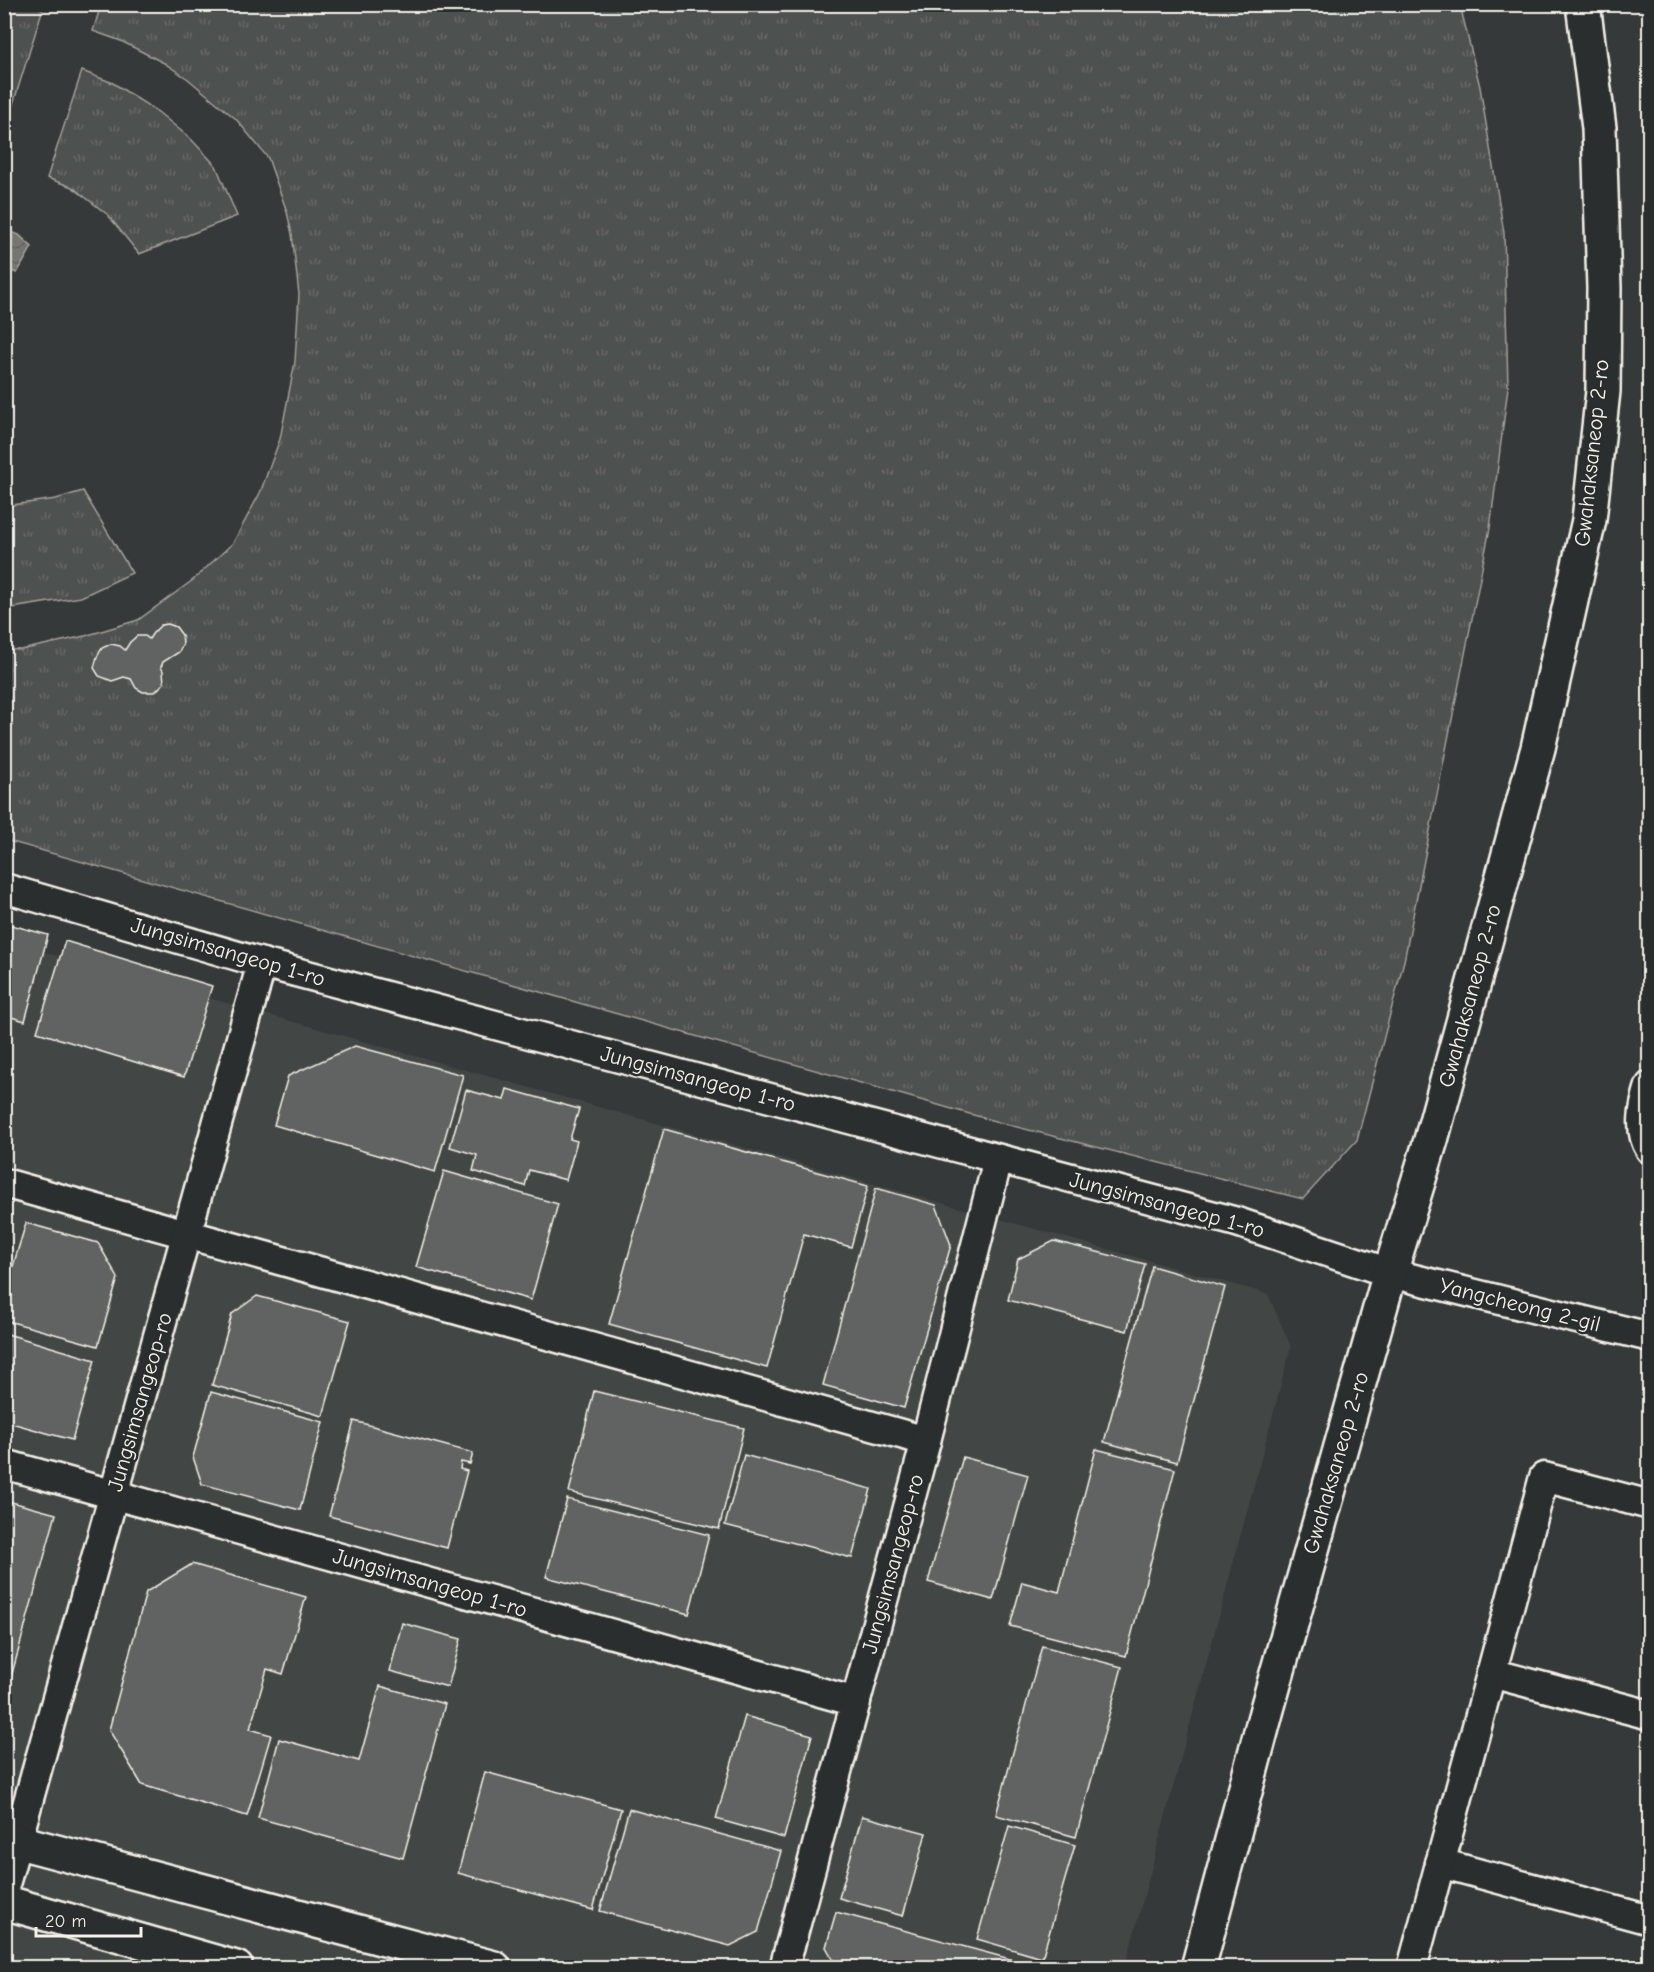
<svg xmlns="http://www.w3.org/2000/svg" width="1654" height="1972" viewBox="0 0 1654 1972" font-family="'Comic Neue',sans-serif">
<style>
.built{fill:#434645}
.park{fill:url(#park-tufts);stroke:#a1a19c;stroke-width:1.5}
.water{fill:url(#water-waves);stroke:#a8a7a1;stroke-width:1.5}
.building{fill:#616362;stroke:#f4f1e8;stroke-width:1.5}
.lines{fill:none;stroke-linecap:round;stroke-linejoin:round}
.minor-casing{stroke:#f4f1e8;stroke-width:33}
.tertiary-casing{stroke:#f4f1e8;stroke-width:38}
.minor{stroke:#2a2d2e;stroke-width:28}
.tertiary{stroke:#2a2d2e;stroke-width:33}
.labels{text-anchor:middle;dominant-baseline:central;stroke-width:4.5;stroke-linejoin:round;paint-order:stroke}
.street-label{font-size:22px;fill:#f4f1e8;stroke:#2a2d2e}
</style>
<defs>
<pattern id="park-tufts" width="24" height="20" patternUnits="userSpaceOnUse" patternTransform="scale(1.5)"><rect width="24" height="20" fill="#4e514f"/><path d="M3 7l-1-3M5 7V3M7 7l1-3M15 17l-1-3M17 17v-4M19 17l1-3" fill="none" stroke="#686a68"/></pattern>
<pattern id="water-waves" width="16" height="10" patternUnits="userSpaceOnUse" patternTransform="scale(1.5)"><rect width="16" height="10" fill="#757572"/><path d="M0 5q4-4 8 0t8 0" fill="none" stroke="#5f5e5c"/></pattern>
</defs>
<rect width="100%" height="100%" fill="#363939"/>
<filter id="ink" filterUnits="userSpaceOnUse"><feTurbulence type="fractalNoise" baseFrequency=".0167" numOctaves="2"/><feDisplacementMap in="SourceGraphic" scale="12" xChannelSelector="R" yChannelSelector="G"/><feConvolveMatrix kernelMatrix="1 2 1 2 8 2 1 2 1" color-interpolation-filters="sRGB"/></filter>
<g filter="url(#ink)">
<polygon class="built" points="4,941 1268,1294 1291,1347 1125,1967 5,1967"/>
<g class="park">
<polygon points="5,4 44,5 5,130 4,5"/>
<polygon points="101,5 1460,5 1480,87 1504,233 1508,387 1490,528 1404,961 1357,1140 1303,1199 1005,1124 5,840 4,649 21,650 85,636 138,620 193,580 233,543 260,493 280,439 295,362 299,294 292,234 287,212 268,158 236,119 188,79 164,63 121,41 93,31"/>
<polygon points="82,71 113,83 158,112 191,139 216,166 237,216 139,254 108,215 72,187 47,178"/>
<polygon points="83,491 132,573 81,597 5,609 5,506 56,499"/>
</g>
<polygon class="water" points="5,230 19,235 32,247 17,273 5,269"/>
<g class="building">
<polygon points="168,624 176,627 182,635 183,643 179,652 163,662 161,667 163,671 164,683 155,692 143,692 136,688 131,679 124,677 112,681 99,676 94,668 97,657 102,648 111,644 120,646 125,650 130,642 137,636 145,636 149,639 153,633 161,625"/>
<polygon points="4,923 48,935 25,1021 4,1015"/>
<polygon points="65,941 212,986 184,1077 37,1032"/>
<polygon points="355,1046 463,1075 435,1172 274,1125 288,1076"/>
<polygon points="507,1089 579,1109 570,1139 577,1141 566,1180 529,1170 525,1186 473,1171 477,1155 450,1147 466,1090 504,1100"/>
<polygon points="664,1129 868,1186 851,1247 804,1234 767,1368 609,1324"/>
<polygon points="444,1171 558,1204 531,1300 416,1267"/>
<polygon points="876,1188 936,1205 951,1245 904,1408 823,1385"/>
<polygon points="26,1223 98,1243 118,1278 98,1346 4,1320 4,1296"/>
<polygon points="1054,1241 1145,1264 1127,1331 1008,1300 1018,1259"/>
<polygon points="1152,1266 1225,1287 1177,1462 1104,1442"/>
<polygon points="257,1296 350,1321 323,1416 212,1385 232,1314"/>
<polygon points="4,1333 95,1360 72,1440 4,1421"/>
<polygon points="594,1391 744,1428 719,1529 569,1492"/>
<polygon points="211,1392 323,1422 300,1510 202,1484 193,1457"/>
<polygon points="354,1421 473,1453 470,1464 461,1462 460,1469 467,1471 447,1548 329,1516"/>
<polygon points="1096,1449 1175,1469 1126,1656 1010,1626 1022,1582 1059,1592"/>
<polygon points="744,1455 871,1489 852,1558 725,1525"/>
<polygon points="963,1457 1028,1475 993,1600 928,1582"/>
<polygon points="567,1499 709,1535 689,1614 546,1577"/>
<polygon points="4,1500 56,1514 10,1681 4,1683"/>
<polygon points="192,1564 306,1597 283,1674 267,1669 250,1729 271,1735 247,1816 142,1785 109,1730 146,1592"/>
<polygon points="402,1623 461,1639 448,1687 390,1671"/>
<polygon points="1042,1646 1122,1667 1076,1837 996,1815"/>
<polygon points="380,1686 445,1704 403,1858 258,1818 279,1739 359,1761"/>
<polygon points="745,1716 812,1735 784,1838 716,1819"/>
<polygon points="485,1772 621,1809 593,1910 458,1873"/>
<polygon points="629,1809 781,1851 758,1932 730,1946 600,1911"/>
<polygon points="862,1816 926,1833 903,1916 839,1898"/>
<polygon points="1009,1826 1075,1845 1042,1958 977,1939"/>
<polygon points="836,1912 1040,1967 1040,1968 838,1968 826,1947"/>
</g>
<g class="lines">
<g class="minor-casing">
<g id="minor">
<polyline points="4,888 262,963 1237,1222 1390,1273 1650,1337"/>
<path d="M1650 1086C1644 1105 1638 1131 1650 1149"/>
<polyline points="4,1183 926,1441"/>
<polyline points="4,1464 856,1702"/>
<polyline points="1491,1673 1650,1715"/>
<polyline points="1440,1863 1650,1920"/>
<polyline points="4,1888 262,963"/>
<polyline points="784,1968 926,1441 998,1159"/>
<polyline points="1412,1968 1544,1477 1650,1505"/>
</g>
</g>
<g class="tertiary-casing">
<g id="tertiary">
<polyline points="4,1838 494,1968"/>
<polyline points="4,1902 236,1968"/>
<polyline points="1198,1968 1267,1709 1390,1273 1431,1140 1538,748 1589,520 1603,391 1604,288 1599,128 1583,4"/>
</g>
</g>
<use href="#minor" class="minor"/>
<use href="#tertiary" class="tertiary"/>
</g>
</g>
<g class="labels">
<g class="street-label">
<text transform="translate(1592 453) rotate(-84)">Gwahaksaneop 2-ro</text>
<text transform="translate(228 952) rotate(16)">Jungsimsangeop 1-ro</text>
<text transform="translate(1470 996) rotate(-75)">Gwahaksaneop 2-ro</text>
<text transform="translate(698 1079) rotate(15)">Jungsimsangeop 1-ro</text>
<text transform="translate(1167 1205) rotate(15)">Jungsimsangeop 1-ro</text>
<text transform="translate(1520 1305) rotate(14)">Yangcheong 2-gil</text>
<text transform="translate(140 1402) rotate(-74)">Jungsimsangeop-ro</text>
<text transform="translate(1336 1463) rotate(-74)">Gwahaksaneop 2-ro</text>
<text transform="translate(893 1564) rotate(-75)">Jungsimsangeop-ro</text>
<text transform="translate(430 1583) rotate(16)">Jungsimsangeop 1-ro</text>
</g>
</g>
<rect width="1654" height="1972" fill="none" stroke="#2a2d2e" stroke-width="24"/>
<rect x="12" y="12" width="1630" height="1948" fill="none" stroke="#f4f1e8" stroke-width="2" filter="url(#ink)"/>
<path d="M36 1927v9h105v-9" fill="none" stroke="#f4f1e8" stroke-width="3"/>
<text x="45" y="1927" font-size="18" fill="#f4f1e8" stroke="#2a2d2e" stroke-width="4.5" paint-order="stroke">20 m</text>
</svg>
